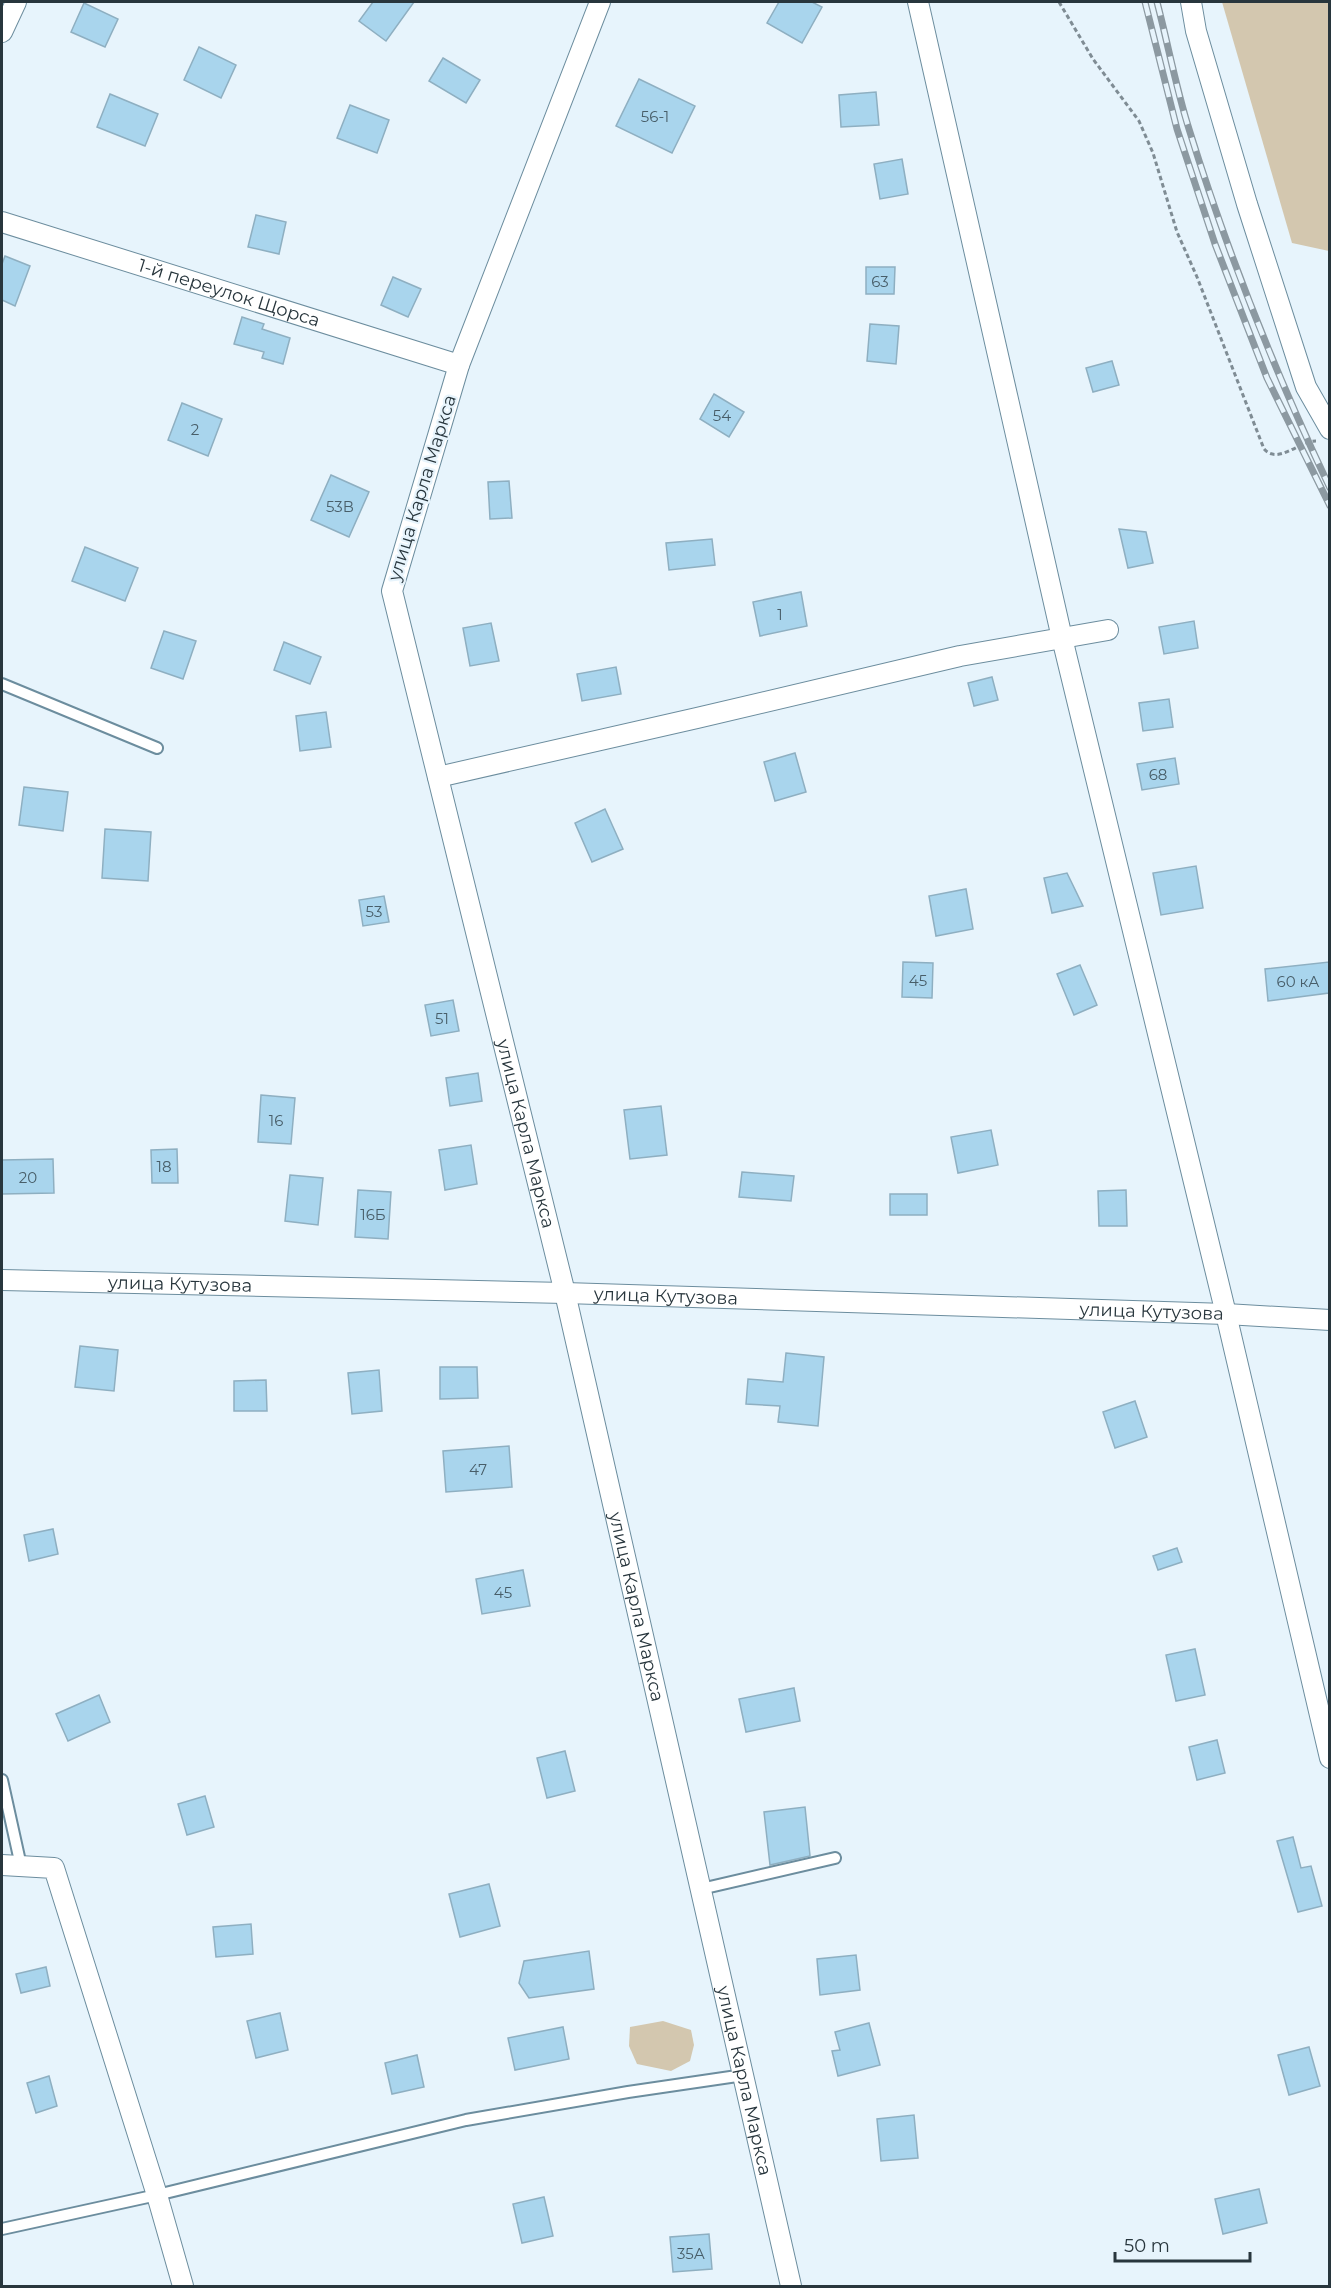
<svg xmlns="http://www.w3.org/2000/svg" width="1331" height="2288" viewBox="0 0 1331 2288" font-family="Montserrat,sans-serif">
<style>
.green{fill:#d3c7af}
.building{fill:#a9d5ed;stroke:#8eafc1;stroke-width:1.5}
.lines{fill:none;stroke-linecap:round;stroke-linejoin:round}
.service-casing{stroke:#6c8d9e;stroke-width:14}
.minor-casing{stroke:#6c8d9e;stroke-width:22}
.path{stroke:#7f8c94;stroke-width:3;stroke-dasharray:4.5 3;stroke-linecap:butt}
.service{stroke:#fff;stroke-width:10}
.minor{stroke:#fff;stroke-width:20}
.rail-casing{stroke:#8c99a1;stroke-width:7}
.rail{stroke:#e7f4fc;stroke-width:4.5;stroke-dasharray:14;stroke-linecap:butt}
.labels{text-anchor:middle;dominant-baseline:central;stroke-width:4.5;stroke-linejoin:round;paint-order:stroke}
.number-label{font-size:15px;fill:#485e69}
.street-label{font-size:18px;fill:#28363d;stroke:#e7f4fc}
</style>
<rect width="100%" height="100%" fill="#e7f4fc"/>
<g class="green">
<polygon points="1222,2 1329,2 1329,251 1292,243"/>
<polygon points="663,2021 691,2030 694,2045 690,2061 671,2071 637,2064 629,2046 630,2027"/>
</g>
<g class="building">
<polygon points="373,2 414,2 386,41 359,21"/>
<polygon points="779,2 812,2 822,7 802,43 767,23"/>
<polygon points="84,3 118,19 105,47 71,32"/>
<polygon points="199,47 236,65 221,98 184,80"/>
<polygon points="443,58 480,80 466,103 429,81"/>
<polygon points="639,79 695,106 672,153 616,126"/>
<polygon points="876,92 879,125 841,127 839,95"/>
<polygon points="110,94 158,114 145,146 97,127"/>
<polygon points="350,105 389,120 377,153 337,138"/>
<polygon points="902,159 908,194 880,199 874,164"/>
<polygon points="256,215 286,222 279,254 248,247"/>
<polygon points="5,256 30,266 15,306 2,300 2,264"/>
<polygon points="866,267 895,267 894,294 866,294"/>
<polygon points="393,277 421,289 408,317 381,305"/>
<polygon points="242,317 264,324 262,329 290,338 283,364 262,358 264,352 234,344"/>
<polygon points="870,324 899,326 896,364 867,361"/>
<polygon points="1112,361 1119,385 1093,392 1086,368"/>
<polygon points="714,394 744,412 729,437 700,419"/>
<polygon points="182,403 222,419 208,456 168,440"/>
<polygon points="331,475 369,492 349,537 311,520"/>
<polygon points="509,481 512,518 490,519 488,482"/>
<polygon points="1119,529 1146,532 1153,563 1128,568"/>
<polygon points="712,539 715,565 669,570 666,543"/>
<polygon points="85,547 138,568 125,601 72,581"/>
<polygon points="801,592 807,626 760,636 753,602"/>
<polygon points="1194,621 1198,648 1164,654 1159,627"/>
<polygon points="491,623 499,661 470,666 463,628"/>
<polygon points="164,631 196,641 183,679 151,668"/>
<polygon points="284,642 321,657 310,684 274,670"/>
<polygon points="616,667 621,694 582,701 577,674"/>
<polygon points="992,677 998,700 974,706 968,683"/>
<polygon points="1169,699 1173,727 1143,731 1139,703"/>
<polygon points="326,712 331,747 300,751 296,716"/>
<polygon points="795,753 806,792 775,801 764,762"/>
<polygon points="1175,758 1179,784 1142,790 1137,764"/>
<polygon points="24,787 68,792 63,831 19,825"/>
<polygon points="605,809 623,849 592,862 575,823"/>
<polygon points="105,829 151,832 148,881 102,878"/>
<polygon points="1196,866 1203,908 1161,915 1153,873"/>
<polygon points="1067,873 1083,906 1052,913 1044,878"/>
<polygon points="966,889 973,929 936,936 929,896"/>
<polygon points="384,896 389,922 363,926 359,900"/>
<polygon points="903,962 933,963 932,998 902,997"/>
<polygon points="1329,962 1329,993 1268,1001 1265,969"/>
<polygon points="1080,965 1097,1005 1074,1015 1057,974"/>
<polygon points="453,1000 459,1031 431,1036 425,1005"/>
<polygon points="478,1073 482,1101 450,1106 446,1078"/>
<polygon points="261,1095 295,1098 291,1144 258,1142"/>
<polygon points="661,1106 667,1155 630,1159 624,1110"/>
<polygon points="991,1130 998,1165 958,1173 951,1137"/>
<polygon points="471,1145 477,1184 445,1190 439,1150"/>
<polygon points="177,1149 178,1183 152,1183 151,1150"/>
<polygon points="53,1159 54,1193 2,1194 2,1160"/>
<polygon points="742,1172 794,1176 791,1201 739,1197"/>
<polygon points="290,1175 323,1178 318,1225 285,1221"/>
<polygon points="358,1190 391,1192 388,1239 355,1237"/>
<polygon points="1126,1190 1127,1226 1099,1226 1098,1191"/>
<rect x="890" y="1194" width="37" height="21"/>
<polygon points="80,1346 118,1350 114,1391 75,1387"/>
<polygon points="786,1353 824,1357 818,1426 778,1422 780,1406 746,1404 748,1379 783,1382"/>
<polygon points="440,1367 477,1367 478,1398 440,1399"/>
<polygon points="379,1370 382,1411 352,1414 348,1373"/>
<polygon points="266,1380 267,1411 234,1411 234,1381"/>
<polygon points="1135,1401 1147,1437 1115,1448 1103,1412"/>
<polygon points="509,1446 512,1487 446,1492 443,1451"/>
<polygon points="53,1529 58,1554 29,1561 24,1535"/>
<polygon points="1177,1548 1182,1562 1158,1570 1153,1556"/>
<polygon points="523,1570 530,1606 482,1614 476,1579"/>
<polygon points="1195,1649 1205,1695 1176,1701 1166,1655"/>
<polygon points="794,1688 800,1721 746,1732 739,1699"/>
<polygon points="99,1695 110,1722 68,1741 56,1714"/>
<polygon points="1217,1740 1225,1773 1197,1780 1189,1747"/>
<polygon points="565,1751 575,1791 547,1798 537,1758"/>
<polygon points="205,1796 214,1827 187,1835 178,1804"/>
<polygon points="805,1807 810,1856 770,1865 764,1812"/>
<polygon points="1293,1837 1301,1868 1311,1866 1322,1906 1298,1912 1277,1841"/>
<polygon points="489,1884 500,1926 460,1937 449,1894"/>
<polygon points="251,1924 253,1954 216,1957 213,1927"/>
<polygon points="589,1951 594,1989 529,1998 519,1983 524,1961"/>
<polygon points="856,1955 860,1990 820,1995 817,1959"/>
<polygon points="46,1967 50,1986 21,1993 16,1974"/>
<polygon points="280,2013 288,2050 256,2058 247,2021"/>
<polygon points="869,2023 880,2065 838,2076 832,2051 840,2050 835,2032"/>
<polygon points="563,2027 569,2059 515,2070 508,2038"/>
<polygon points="1309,2047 1320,2086 1289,2095 1278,2055"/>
<polygon points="417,2055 424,2087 392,2094 385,2063"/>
<polygon points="49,2076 57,2106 36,2113 27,2083"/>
<polygon points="914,2115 918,2158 881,2161 877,2119"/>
<polygon points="1259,2189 1267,2223 1223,2234 1215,2199"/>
<polygon points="544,2197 553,2236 522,2243 513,2204"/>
<polygon points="709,2234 712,2269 673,2272 670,2237"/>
</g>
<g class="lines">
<g class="service-casing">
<g id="service">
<polyline points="2,684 157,748"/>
<polyline points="2,1780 21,1866"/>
<polyline points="701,1889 835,1858"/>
<polyline points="2,2229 157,2195 466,2120 628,2092 744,2075"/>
</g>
</g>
<g class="minor-casing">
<g id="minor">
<path id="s1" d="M600 2 459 365 392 591 565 1293 791 2286"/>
<polyline points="918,2 1062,638 1226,1314 1330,1758"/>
<polyline points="1191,2 1196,31 1247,204 1306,387 1330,429"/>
<polyline points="2,32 16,2"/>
<path id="s2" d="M2 222 459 365"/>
<polyline points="438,777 697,718 960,656 1108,630"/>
<path id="s3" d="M2 1280 565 1293 1226 1314 1330 1320"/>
<polyline points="2,1865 54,1868 157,2195 183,2286"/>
</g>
</g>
<path class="path" d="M1059 2 1093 59 1139 121 1153 153 1177 232 1197 277 1264 449C1278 465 1299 441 1316 441"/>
<use href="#service" class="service"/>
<use href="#minor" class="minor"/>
<g class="rail-casing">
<g id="rail">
<polyline points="1145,2 1177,129 1215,244 1267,378 1330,506"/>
<path d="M1157 2C1168 44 1176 88 1189 129 1227 252 1275 372 1330 488"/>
</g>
</g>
<use href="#rail" class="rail"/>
</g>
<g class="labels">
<g class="number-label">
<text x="655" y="116">56-1</text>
<text x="880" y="281">63</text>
<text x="722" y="415">54</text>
<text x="195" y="429">2</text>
<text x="340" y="506">53В</text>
<text x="780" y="614">1</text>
<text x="1158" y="774">68</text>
<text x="374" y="911">53</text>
<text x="918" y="980">45</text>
<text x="1298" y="981">60 кА</text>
<text x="442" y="1018">51</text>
<text x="276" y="1120">16</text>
<text x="164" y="1166">18</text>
<text x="28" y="1177">20</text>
<text x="373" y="1214">16Б</text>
<text x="478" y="1469">47</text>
<text x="503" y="1592">45</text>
<text x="691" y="2253">35А</text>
</g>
<g class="street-label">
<text stroke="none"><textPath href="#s2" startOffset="238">1-й переулок Щорса</textPath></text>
<text transform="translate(422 488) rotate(-73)">улица Карла Маркса</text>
<text stroke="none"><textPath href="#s1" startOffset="1184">улица Карла Маркса</textPath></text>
<text stroke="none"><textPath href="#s3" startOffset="178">улица Кутузова</textPath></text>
<text stroke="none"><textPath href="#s3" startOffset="664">улица Кутузова</textPath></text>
<text stroke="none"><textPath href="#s3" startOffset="1150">улица Кутузова</textPath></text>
<text stroke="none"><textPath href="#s1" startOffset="1670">улица Карла Маркса</textPath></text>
<text stroke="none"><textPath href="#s1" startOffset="2156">улица Карла Маркса</textPath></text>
</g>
</g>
<rect width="1331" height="2288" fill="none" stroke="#28363d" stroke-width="6"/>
<path d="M1115 2252v9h135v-9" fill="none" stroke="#28363d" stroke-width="3"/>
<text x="1124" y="2252" font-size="18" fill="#28363d" stroke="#e7f4fc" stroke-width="4.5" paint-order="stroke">50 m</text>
</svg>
